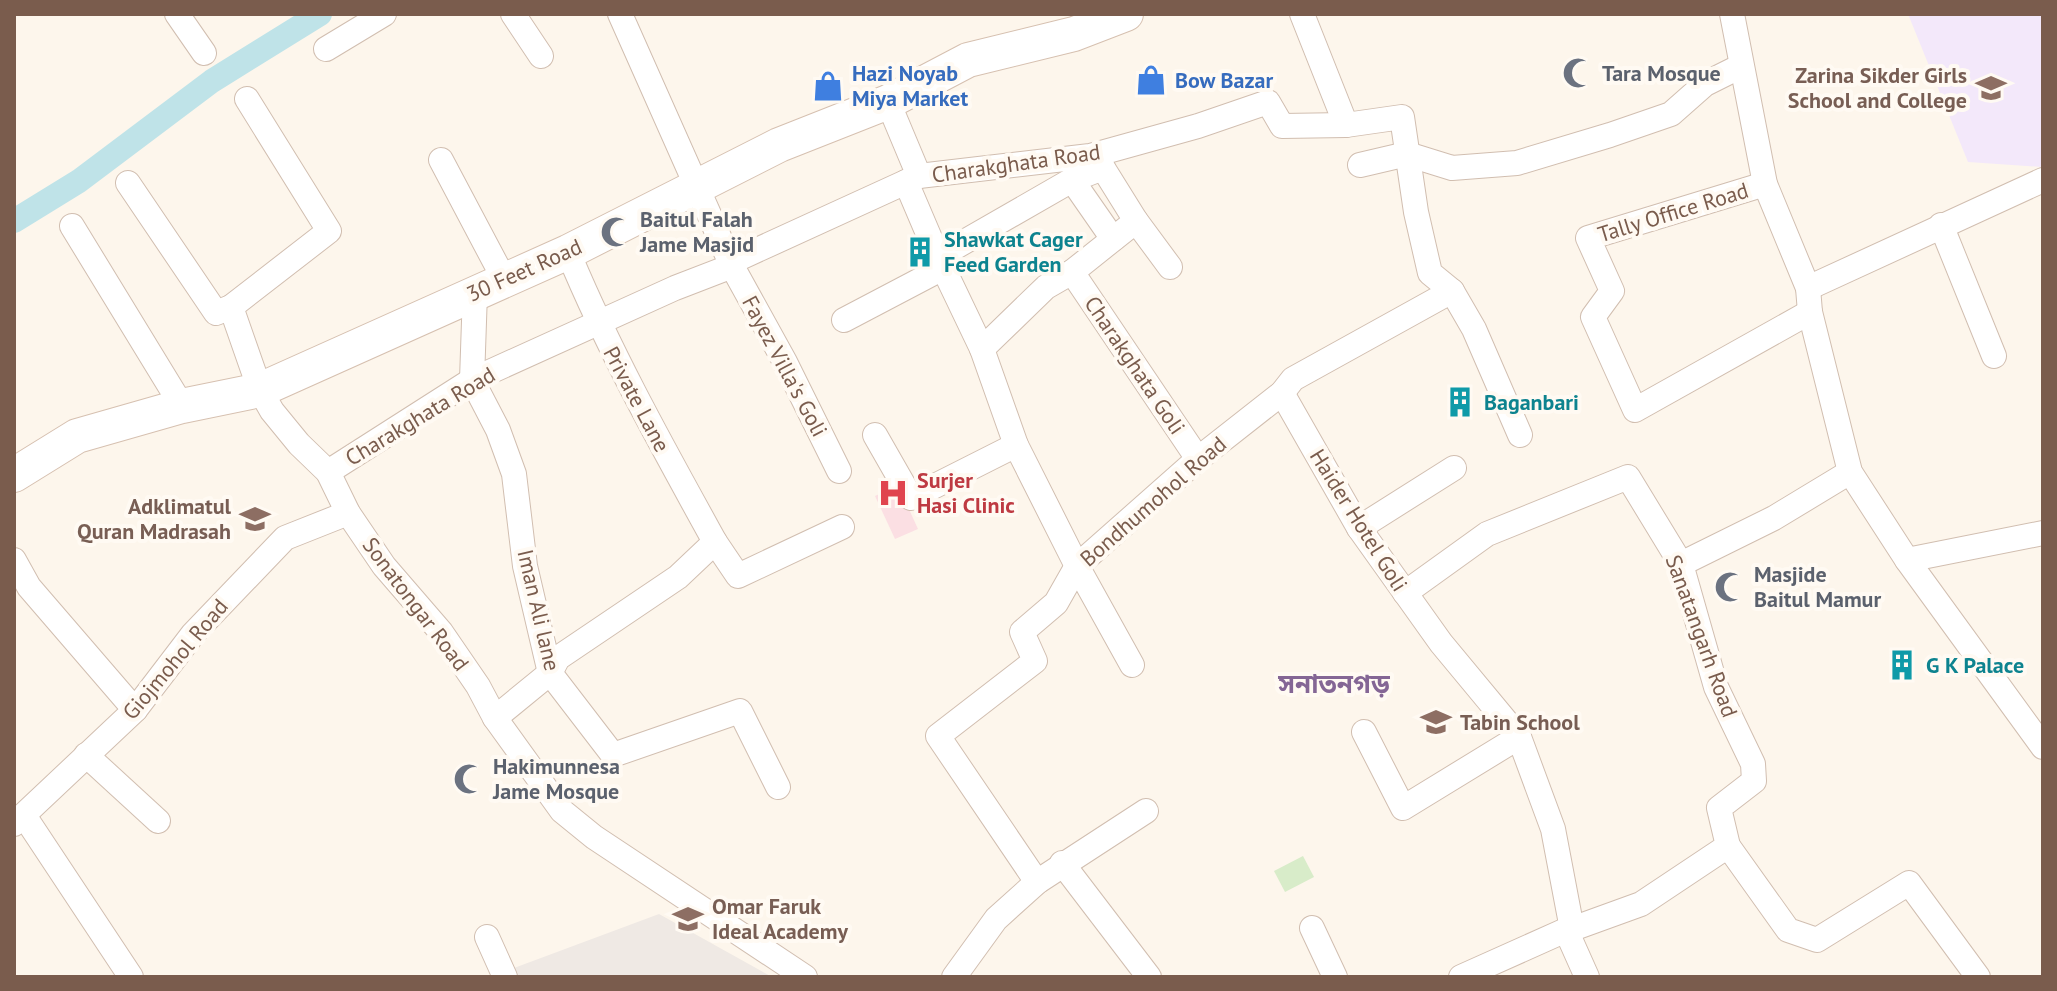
<svg xmlns="http://www.w3.org/2000/svg" width="2057" height="991" viewBox="0 0 2057 991" font-family="'PT Sans','Noto Sans Bengali',sans-serif">
<style>
.industrial{fill:#efe9e4}
.education{fill:#f3e8fa}
.medical{fill:#fbdfe3}
.green{fill:#d8ecc9}
.lines{fill:none;stroke-linecap:round;stroke-linejoin:round}
.canal{stroke:#bfe3e8;stroke-width:24}
.street-casing{stroke:#d1beb0;stroke-width:26}
.secondary-casing{stroke:#d6c0b0;stroke-width:36}
.street{stroke:#fff;stroke-width:24}
.secondary{stroke:#fff;stroke-width:34}
.labels{text-anchor:middle;dominant-baseline:central;stroke-width:8;stroke-linejoin:round;paint-order:stroke}
.shop-label{font-size:22px;font-weight:bold;fill:#366cbe;stroke:#fffaf3;text-anchor:start}
.worship-label{font-size:22px;font-weight:bold;fill:#5b616d;stroke:#fffaf3;text-anchor:start}
.education-label{font-size:22px;font-weight:bold;fill:#785e54;stroke:#fffaf3;text-anchor:end}
.street-label{font-size:22px;fill:#7a5c4d;stroke:#fffaf3}
.culture-label{font-size:22px;font-weight:bold;fill:#0d838f;stroke:#fffaf3;text-anchor:start}
.health-label{font-size:22px;font-weight:bold;fill:#be3a42;stroke:#fffaf3;text-anchor:start}
.quarter-label{font-size:26px;font-weight:bold;fill:#846695;stroke:#fffaf3}
</style>
<rect width="100%" height="100%" fill="#fdf6ec"/>
<polygon class="industrial" points="659,914 772,977 490,977"/>
<polygon class="education" points="1908,14 2043,14 2043,167 1968,162"/>
<polygon class="medical" points="898,485 918,529 895,539 875,496"/>
<polygon class="green" points="1303,856 1314,877 1285,892 1274,871"/>
<g class="lines">
<polyline class="canal" points="14,221 79,181 212,81 320,14"/>
<g class="street-casing">
<g id="street">
<polyline points="177,14 204,53"/>
<polyline points="513,14 541,56"/>
<polyline points="620,14 732,266 785,362 839,471"/>
<polyline points="1302,14 1346,125"/>
<polyline points="1732,14 1765,184 1808,288 1810,312 1850,472 1907,560 2043,747"/>
<polyline points="326,49 384,14"/>
<polyline points="888,102 919,176"/>
<polyline points="1092,158 1103,168 1136,221 1170,267"/>
<polyline points="441,160 505,281"/>
<polyline points="1360,165 1407,154 1452,168 1517,163 1610,135 1671,114 1705,84 1741,66"/>
<polyline points="1072,180 1113,239"/>
<polyline points="906,182 938,257 982,349 1016,445 1077,566 1132,665"/>
<polyline points="128,183 216,313 231,307 329,231 247,99"/>
<polyline points="1765,184 1588,238 1612,291 1593,317 1635,410 1810,312"/>
<polyline points="1136,221 1072,272 1198,459"/>
<polyline points="1941,225 1994,356"/>
<polyline points="72,226 182,406"/>
<path d="M568 252C610 353 662 446 715 542"/>
<polyline points="938,257 1072,180 1103,168"/>
<polyline points="731,262 919,176 1090,156 1198,126 1268,102 1282,126 1346,125 1402,117 1416,212 1430,273 1452,291 1293,379 1282,393 1198,459 1077,566 1056,603 1022,632 1035,661 938,736 1037,882"/>
<polyline points="1808,288 2043,180"/>
<polyline points="1452,291 1474,329 1520,435"/>
<polyline points="475,292 472,380 498,430 514,474 525,566 550,673 613,755 740,711 778,787"/>
<polyline points="231,307 260,390 272,411 299,444 328,472 348,513 384,566 441,632 478,686 495,718 562,811 594,837 805,977"/>
<polyline points="844,320 943,268"/>
<polyline points="982,349 1046,287 1072,272"/>
<polyline points="1282,393 1359,528 1441,643 1519,737 1553,829 1572,929 1566,930 1587,977"/>
<polyline points="875,435 911,498 1016,445"/>
<polyline points="328,472 472,380 675,288 732,266"/>
<polyline points="1359,528 1454,468"/>
<polyline points="14,560 29,587 135,710"/>
<polyline points="1907,560 2043,533"/>
<polyline points="1681,564 1774,518 1850,472"/>
<polyline points="1405,593 1487,534 1628,477 1681,564 1716,687 1753,764 1754,781 1719,808 1728,846 1641,904 1572,929"/>
<polyline points="495,718 550,673 558,658 678,577 715,542 738,576 842,527"/>
<polyline points="1364,732 1403,808 1519,737"/>
<polyline points="86,755 158,821"/>
<polyline points="25,817 131,977"/>
<polyline points="14,824 135,710 193,634 285,538 348,513"/>
<polyline points="1728,846 1788,930 1817,940 1909,883 1978,977"/>
<polyline points="1062,863 1149,977"/>
<polyline points="1312,928 1335,977"/>
<polyline points="487,937 505,977"/>
<polyline points="954,977 996,919 1037,882 1146,811"/>
<polyline points="1461,977 1566,930"/>
</g>
</g>
<g class="secondary-casing">
<polyline id="secondary" points="14,475 77,436 182,406 260,390 568,252 779,145 888,102 968,60 1074,34 1126,14"/>
</g>
<use href="#street" class="street"/>
<use href="#secondary" class="secondary"/>
</g>
<defs>
<g id="mosque-bare" transform="scale(2.4)"><path d="M3.5-4.9A6 6 0 1 0 3.5 4.9A5 5 0 1 1 3.5-4.9Z" fill="#6b7280" stroke="#fffaf3" stroke-width="2.5" paint-order="stroke"/></g>
<g id="shop-bare" transform="scale(2.4)"><path d="M-5-2.5h2.3a2.7 3.5 0 0 1 5.4 0H5L5.5 6h-11ZM-1.5-2.5h3a1.5 2.3 0 0 0-3 0Z" fill="#3f7fe0" stroke="#fffaf3" stroke-width="2.5" paint-order="stroke"/></g>
<g id="school-bare" transform="scale(2.4)"><path d="M0-5L7-2L0 1L-7-2ZM-4 1L0 2.5L4 1V4Q0 6-4 4Z" fill="#8d6e63" stroke="#fffaf3" stroke-width="2.5" paint-order="stroke"/></g>
<g id="building-bare" transform="scale(2.4)"><path d="M-4-6H4V6H1V3H-1V6H-4ZM-2.5-4.3h1.7v1.8h-1.7ZM.8-4.3h1.7v1.8H.8ZM-2.5-1h1.7V.8h-1.7ZM.8-1h1.7V.8H.8Z" fill="#0f9aa8" stroke="#fffaf3" stroke-width="2.5" paint-order="stroke"/></g>
<g id="hospital-bare" transform="scale(2.4)"><path d="M-5-5h3v3.5h4V-5h3V5h-3V1.5h-4V5h-3Z" fill="#e0444e" stroke="#fffaf3" stroke-width="2.5" paint-order="stroke"/></g>
</defs>
<g fill-rule="evenodd">
<use href="#mosque-bare" x="1578" y="73"/>
<use href="#shop-bare" x="1151" y="80"/>
<use href="#shop-bare" x="828" y="86"/>
<use href="#school-bare" x="1991" y="88"/>
<use href="#mosque-bare" x="616" y="232"/>
<use href="#building-bare" x="920" y="252"/>
<use href="#building-bare" x="1460" y="402"/>
<use href="#hospital-bare" x="893" y="493"/>
<use href="#school-bare" x="255" y="519"/>
<use href="#mosque-bare" x="1730" y="587"/>
<use href="#building-bare" x="1902" y="665"/>
<use href="#school-bare" x="1436" y="722"/>
<use href="#mosque-bare" x="469" y="779"/>
<use href="#school-bare" x="688" y="919"/>
</g>
<g class="labels">
<g class="shop-label">
<text x="852" y="73">Hazi Noyab<tspan x="852" dy="25">Miya Market</tspan></text>
<text x="1175" y="80">Bow Bazar</text>
</g>
<g class="worship-label">
<text x="1602" y="73">Tara Mosque</text>
<text x="640" y="219">Baitul Falah<tspan x="640" dy="25">Jame Masjid</tspan></text>
<text x="1754" y="574">Masjide<tspan x="1754" dy="25">Baitul Mamur</tspan></text>
<text x="493" y="766">Hakimunnesa<tspan x="493" dy="25">Jame Mosque</tspan></text>
</g>
<g class="education-label">
<text x="1967" y="75">Zarina Sikder Girls<tspan x="1967" dy="25">School and College</tspan></text>
<text x="231" y="506">Adklimatul<tspan x="231" dy="25">Quran Madrasah</tspan></text>
<text x="1460" y="722" text-anchor="start">Tabin School</text>
<text x="712" y="906" text-anchor="start">Omar Faruk<tspan x="712" dy="25">Ideal Academy</tspan></text>
</g>
<g class="street-label">
<text transform="translate(1016 163) rotate(-8)">Charakghata Road</text>
<text transform="translate(1673 212) rotate(-17)">Tally Office Road</text>
<text transform="translate(524 270) rotate(-24)">30 Feet Road</text>
<text transform="translate(1135 365) rotate(56)">Charakghata Goli</text>
<text transform="translate(785 366) rotate(62)">Fayez Villa's Goli</text>
<text transform="translate(637 399) rotate(62)">Private Lane</text>
<text transform="translate(420 416) rotate(-31)">Charakghata Road</text>
<text transform="translate(1153 501) rotate(-41)">Bondhumohol Road</text>
<text transform="translate(1359 520) rotate(58)">Haider Hotel Goli</text>
<text transform="translate(416 604) rotate(53)">Sonatongar Road</text>
<text transform="translate(539 610) rotate(77)">Iman Ali lane</text>
<text transform="translate(1702 636) rotate(70)">Sanatangarh Road</text>
<text transform="translate(175 659) rotate(-50)">Giojmohol Road</text>
</g>
<g class="culture-label">
<text x="944" y="239">Shawkat Cager<tspan x="944" dy="25">Feed Garden</tspan></text>
<text x="1484" y="402">Baganbari</text>
<text x="1926" y="665">G K Palace</text>
</g>
<g class="health-label">
<text x="917" y="480">Surjer<tspan x="917" dy="25">Hasi Clinic</tspan></text>
</g>
<g class="quarter-label">
<text x="1334" y="683">সনাতনগড়</text>
</g>
</g>
<rect width="2057" height="991" fill="none" stroke="#7a5c4d" stroke-width="32"/>
</svg>
